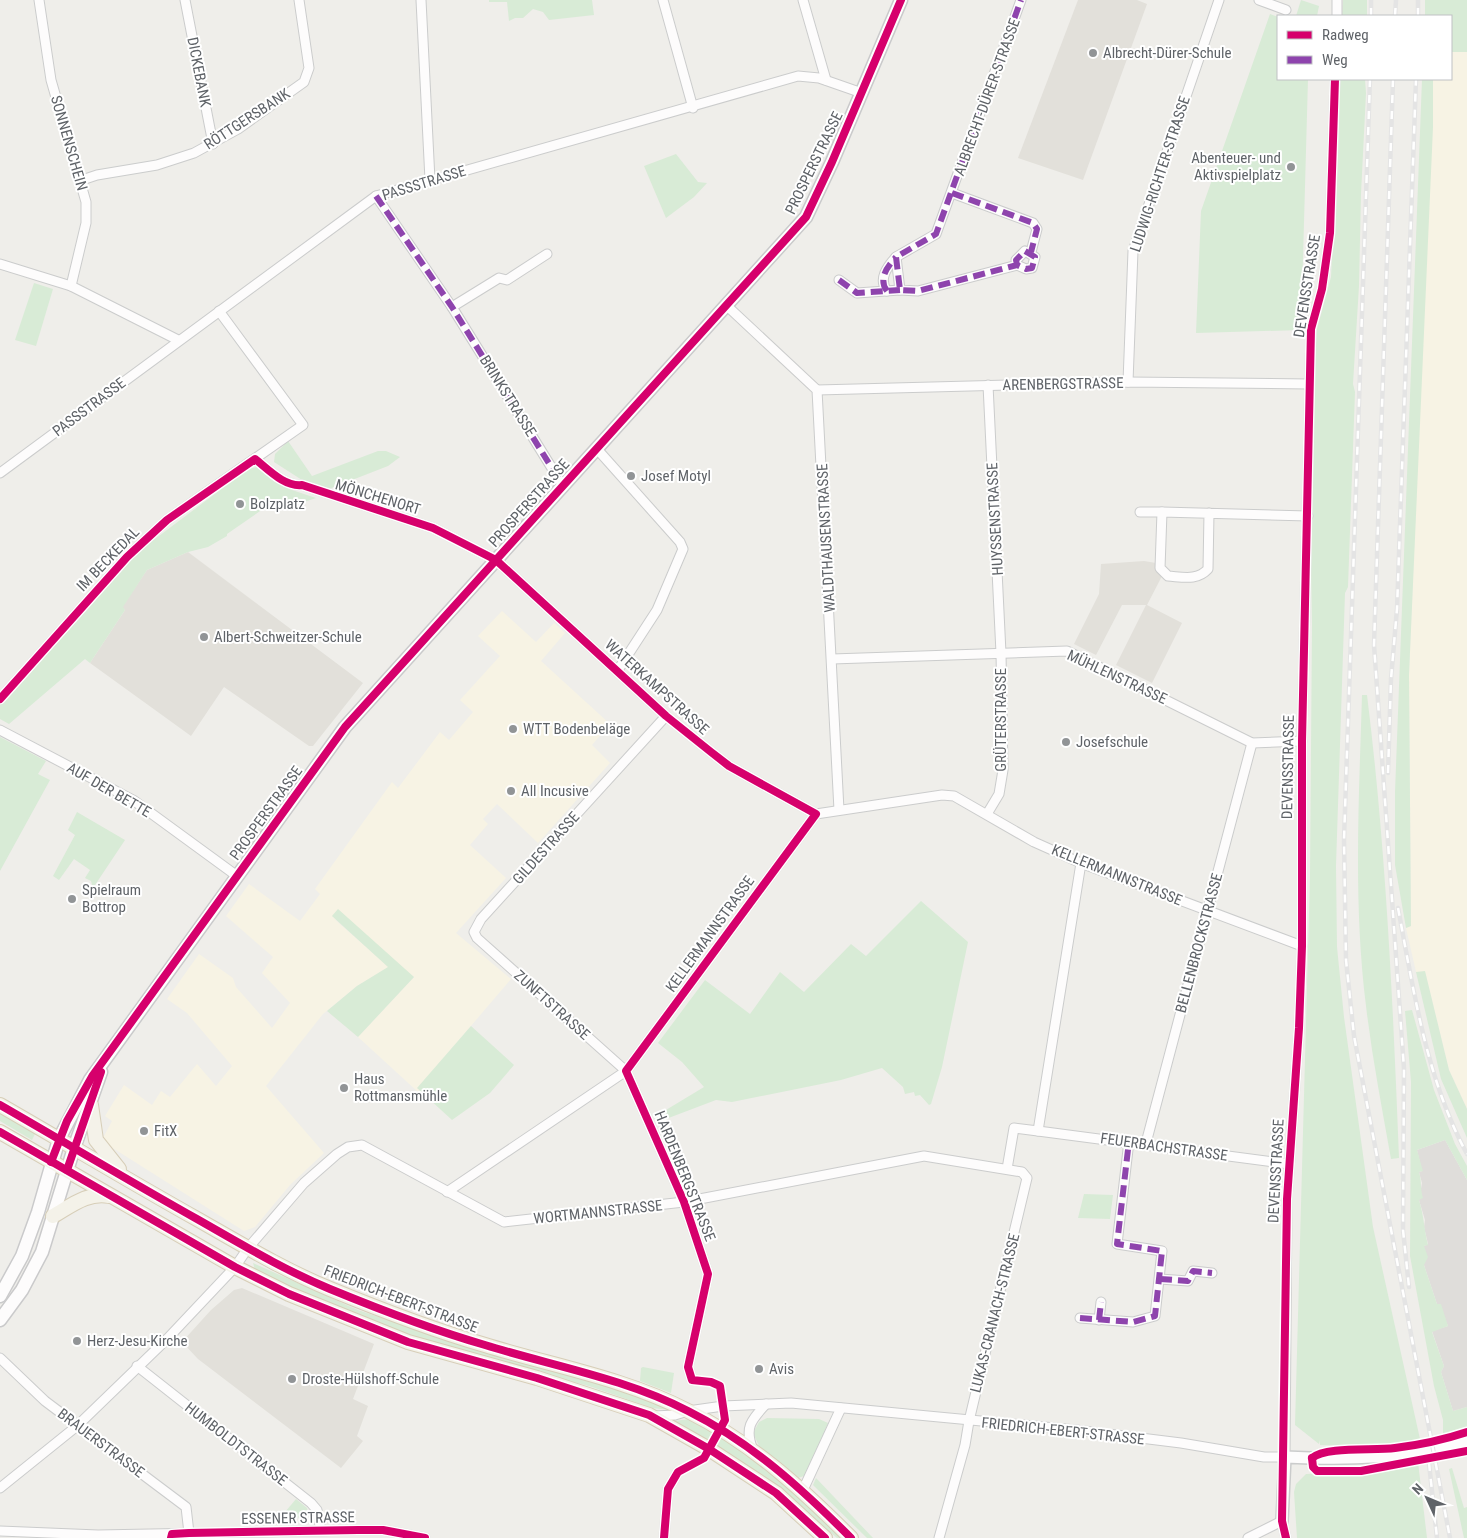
<svg xmlns="http://www.w3.org/2000/svg" width="1467" height="1538" viewBox="0 0 1467 1538" font-family="'Roboto Condensed',sans-serif">
<style>
.commercial{fill:#f7f3e4}
.industrial{fill:#dfddda}
.education{fill:#e2e0da}
.green{fill:#d8ebd6}
.lines{fill:none;stroke-linecap:round;stroke-linejoin:round}
.minor-casing{stroke:#cbcccc;stroke-width:11}
.tertiary-casing{stroke:#cbcccc;stroke-width:14}
.secondary-casing{stroke:#cacacb;stroke-width:15}
.primary-casing{stroke:#d7ceb8;stroke-width:16}
.minor{stroke:#fdfcfc;stroke-width:9}
.tertiary{stroke:#fdfcfc;stroke-width:11}
.secondary{stroke:#fdfcfc;stroke-width:12}
.primary{stroke:#f4f2e9;stroke-width:14}
.rail-casing{stroke:#e4e4e4;stroke-width:4.5}
.rail{stroke:#fff;stroke-width:2.5;stroke-dasharray:8;stroke-linecap:butt}
.quiet{stroke:#8e44ad;stroke-width:6;stroke-dasharray:12 6;stroke-linecap:butt}
.cycleway-casing{stroke:#fff;stroke-width:11}
.cycleway{stroke:#d6006c;stroke-width:8}
.poi-dot{fill:#919496;stroke:#fff;stroke-width:2}
.labels{text-anchor:middle;dominant-baseline:central;stroke-width:4;stroke-linejoin:round;paint-order:stroke}
.poi-label{font-size:15px;fill:#5f6368;stroke:#fff;text-anchor:start}
.street-label{font-size:15px;fill:#5f6368;stroke:#fff}
</style>
<rect width="100%" height="100%" fill="#efeeea"/>
<g class="commercial">
<polygon points="1451,52 1467,52 1467,1109 1449,1070 1425,972 1416,972 1406,928 1411,926 1409,675 1433,79 1451,79"/>
<polygon points="502,611 536,642 554,623 565,633 541,661 610,724 592,745 610,763 538,843 497,804 483,819 488,824 470,845 506,878 456,933 511,979 418,1088 420,1090 418,1092 358,1037 414,977 332,917 389,967 357,986 323,1014 266,1086 324,1153 290,1185 255,1227 244,1231 108,1145 103,1138 112,1121 105,1116 124,1085 152,1105 161,1091 170,1097 197,1064 216,1086 232,1066 187,1013 167,999 199,954 233,978 236,987 272,1028 290,1003 262,973 273,957 226,916 249,884 300,921 320,894 315,889 392,782 398,788 440,732 449,740 473,712 460,700 500,656 478,636"/>
</g>
<polygon class="industrial" points="1445,1140 1467,1180 1467,1407 1453,1411 1441,1372 1444,1366 1432,1331 1448,1326 1437,1304 1424,1265 1424,1246 1428,1244 1424,1227 1425,1220 1419,1200 1422,1183 1419,1172 1422,1171 1417,1150"/>
<g class="education">
<polygon points="1078,0 1137,0 1147,4 1083,180 1018,158"/>
<polygon points="188,552 363,683 313,746 309,746 224,687 191,736 90,663 125,610 122,607 147,570"/>
<polygon points="1144,561 1156,563 1162,576 1147,605 1182,623 1152,683 1116,665 1146,605 1122,605 1096,655 1074,644 1099,594 1101,564"/>
<polygon points="242,1288 374,1344 353,1399 368,1406 357,1436 363,1441 341,1468 198,1359 182,1342 211,1310 234,1290"/>
</g>
<g class="green">
<polygon points="489,0 592,0 594,15 549,20 543,12 533,9 523,18 515,18 509,21 507,2 489,2"/>
<polygon points="1301,0 1319,6 1317,16 1296,16"/>
<polygon points="1343,0 1367,0 1367,16 1342,16"/>
<polygon points="1425,0 1467,0 1467,52 1451,52 1451,16 1425,16"/>
<polygon points="1270,14 1278,17 1278,79 1308,79 1301,330 1196,333 1201,211"/>
<polygon points="1340,79 1365,79 1366,93 1361,194 1359,286 1353,384 1355,392 1348,587 1345,593 1336,866 1337,947 1344,1017 1373,1227 1420,1439 1387,1447 1320,1445 1320,1440 1319,1444 1295,1425 1310,876 1312,624 1310,514 1312,395 1317,329 1331,277"/>
<polygon points="1422,79 1433,79 1433,127 1409,675 1411,926 1406,928 1395,865 1395,792"/>
<polygon points="676,154 698,182 707,183 694,197 666,218 644,166"/>
<polygon points="34,283 53,289 36,346 15,340"/>
<polygon points="288,441 312,476 378,451 386,451 400,457 388,466 329,489 302,480 274,462 275,454"/>
<polygon points="257,467 289,489 316,498 287,508 282,503 270,509 266,507 227,534 227,536 208,547 188,552 147,570 123,607 125,610 90,663 85,659 9,724 0,719 0,705 128,562 147,545 248,469"/>
<path d="M1362 695H1367C1386 848 1393 1003 1399 1158L1391 1159C1382 1108 1372 1057 1366 1006 1353 903 1359 798 1362 695Z"/>
<polygon points="0,737 46,761 38,774 50,780 0,871"/>
<polygon points="77,812 125,840 93,888 91,881 85,878 90,870 74,859 59,880 53,876 75,835 68,830"/>
<polygon points="921,901 968,942 942,1067 931,1104 929,1105 920,1095 915,1096 914,1092 905,1094 903,1087 882,1068 841,1080 732,1102 716,1100 658,1122 656,1116 704,1087 682,1062 658,1043 705,980 750,1014 780,972 804,992 851,944 866,956"/>
<polygon points="338,909 414,977 358,1037 327,1011 357,986 388,967 332,916"/>
<polygon points="1425,971 1449,1070 1467,1109 1467,1138 1441,1079 1416,972"/>
<path d="M1412 1010 1434 1090 1455 1144 1467 1166V1180L1445 1140 1417 1150 1423 1171 1419 1172C1422 1182 1420 1189 1423 1198L1419 1200C1424 1216 1424 1229 1428 1245L1424 1246 1428 1257 1424 1265 1437 1304H1441L1448 1326 1432 1332 1444 1366 1441 1372 1453 1411 1467 1407V1429L1443 1434V1420L1434 1386 1410 1256 1411 1082 1405 1011Z"/>
<polygon points="471,1026 514,1065 490,1093 452,1120 417,1088"/>
<polygon points="0,1112 36,1132 32,1140 0,1121"/>
<polygon points="1084,1194 1113,1195 1110,1219 1078,1218"/>
<polygon points="253,1263 358,1310 442,1338 614,1387 670,1410 652,1408 592,1387 422,1341 319,1302 255,1270"/>
<polygon points="643,1367 674,1373 671,1393 640,1381 641,1368"/>
<polygon points="767,1418 819,1419 828,1423 807,1475 798,1478 759,1446 753,1433 759,1422"/>
<polygon points="691,1419 754,1457 844,1538 837,1538 776,1486 672,1421"/>
<polygon points="1418,1462 1427,1538 1297,1538 1294,1492 1296,1484 1306,1474 1371,1471"/>
<polygon points="1452,1468 1464,1508 1467,1507 1467,1538 1464,1538 1449,1469"/>
<polygon points="816,1478 873,1538 867,1538 813,1485"/>
<polygon points="296,1499 307,1508 309,1517 280,1518"/>
</g>
<g class="lines">
<g class="minor-casing">
<g id="minor">
<polyline points="39,0 51,80 86,202 86,223 71,286"/>
<polyline points="185,0 213,144"/>
<polyline points="421,0 430,180"/>
<polyline points="663,0 693,108"/>
<polyline points="803,0 826,80"/>
<polyline points="1259,0 1286,10"/>
<polyline points="1337,16 1337,0"/>
<polyline points="79,181 97,175 157,165 194,153 238,129 304,82 309,68 299,0"/>
<polyline points="952,193 1033,223 1037,229 1031,252"/>
<polyline points="376,196 452,307 563,486"/>
<polyline points="0,264 71,286 178,340"/>
<polyline points="1017,265 1016,260 1025,251 1035,257 1032,268 1026,269 1017,265 918,291 900,290 896,257 936,234 1021,0"/>
<polyline points="839,280 857,293 900,290"/>
<path d="M887 291C878 279 887 267 896 257"/>
<polyline points="726,305 817,390 839,810"/>
<polyline points="452,307 499,278 507,280 547,254"/>
<polyline points="1128,382 1133,251 1219,0"/>
<polyline points="817,390 1128,382 1309,384"/>
<polyline points="597,449 680,542 683,549 657,610 618,670"/>
<path d="M255 459C268 469 284 487 302 485L433 528 496 560 666 716 711 752 729 766 816 814"/>
<polyline points="0,473 376,196 798,76 819,78 862,93"/>
<polyline points="1140,512 1162,512"/>
<path d="M1209 513 1208 569C1197 581 1183 577 1168 576L1160 568 1162 512 1308 516"/>
<polyline points="832,659 1067,651 1252,743 1302,741"/>
<polyline points="0,699 127,557 167,520 303,425 219,311"/>
<polyline points="666,716 481,919 474,932 477,938 626,1071 684,1202 708,1274 688,1367 692,1380"/>
<polyline points="0,730 133,800 237,876"/>
<polyline points="987,814 999,794 1003,770 1001,653 988,385"/>
<polyline points="1038,1131 1289,1164"/>
<polyline points="1146,1143 1252,743"/>
<polyline points="1007,1169 1014,1128 1038,1131 1081,863"/>
<polyline points="447,1192 626,1071 816,814 942,795 954,796 1034,842 1081,863 1302,946"/>
<polyline points="1160,1279 1188,1281 1193,1271 1212,1273"/>
<polyline points="1080,1318 1133,1322 1155,1316 1162,1251 1117,1244 1129,1141"/>
<polyline points="1099,1320 1101,1302"/>
<polyline points="0,1358 45,1401 186,1507 189,1533"/>
<polyline points="137,1366 311,1503 317,1510 321,1530"/>
<polyline points="654,1416 675,1415 688,1411 723,1406 791,1403 1076,1430 1181,1443 1264,1457 1285,1457 1287,1199 1299,1028 1302,946 1302,741 1311,329 1322,289 1330,233 1335,79"/>
<path d="M753 1450C744 1428 751 1420 766 1404"/>
<polyline points="0,1488 77,1426 168,1338 235,1267 248,1248 304,1183 337,1154 348,1147 362,1145 504,1222 684,1202 924,1156 1022,1172 1027,1178 969,1421 965,1445 939,1538"/>
<polyline points="803,1490 841,1408"/>
<polyline points="0,1531 98,1535 358,1530 383,1530 425,1538"/>
<polyline points="664,1538 668,1489 678,1472"/>
<polyline points="1248,1538 1282,1521 1286,1538"/>
</g>
</g>
<g class="tertiary-casing">
<path id="tertiary" d="M1282 1521 1285 1457C1347 1460 1406 1459 1467 1441"/>
</g>
<g class="secondary-casing">
<g id="secondary">
<polyline points="0,1296 22,1256 38,1212 59,1139 90,1080 345,727 806,217 832,162 901,0"/>
<polyline points="0,1320 22,1290 42,1252 74,1148 101,1072"/>
</g>
</g>
<g class="primary-casing">
<g id="primary">
<path d="M0 1105C66 1143 131 1182 197 1219 241 1244 284 1270 330 1289 381 1310 433 1330 485 1345 553 1366 624 1378 688 1411 752 1443 801 1488 851 1538"/>
<polyline points="91,1105 96,1140 119,1169"/>
<polyline points="0,1132 235,1267 289,1294 408,1342 537,1378 649,1415 709,1449 776,1493 825,1538"/>
<path d="M53 1216C71 1206 87 1192 109 1196"/>
</g>
</g>
<use href="#minor" class="minor"/>
<use href="#tertiary" class="tertiary"/>
<use href="#secondary" class="secondary"/>
<use href="#primary" class="primary"/>
<g class="rail-casing">
<g id="rail">
<polyline points="1371,16 1371,0"/>
<polyline points="1395,16 1396,0"/>
<polyline points="1418,16 1418,0"/>
<polyline points="1370,79 1344,840 1346,960 1354,1036 1450,1538"/>
<polyline points="1393,79 1374,645 1404,1069 1403,1230 1409,1287"/>
<polyline points="1388,773 1391,679 1397,609 1416,79"/>
<path d="M1398 908C1414 992 1426 1078 1467 1154"/>
<polyline points="1429,1463 1437,1538"/>
</g>
</g>
<use href="#rail" class="rail"/>
<g class="quiet">
<polyline points="952,193 1033,223 1037,229 1031,252"/>
<polyline points="376,196 452,307 563,486"/>
<polyline points="1017,265 1016,260 1025,251 1035,257 1032,268 1026,269 1017,265 918,291 900,290 896,257 936,234 1021,0"/>
<polyline points="839,280 857,293 900,290"/>
<path d="M887 291C878 279 887 267 896 257"/>
<polyline points="1160,1279 1188,1281 1193,1271 1212,1273"/>
<polyline points="1080,1318 1133,1322 1155,1316 1162,1251 1117,1244 1129,1141"/>
<polyline points="1099,1320 1101,1302"/>
</g>
<g class="cycleway-casing">
<g id="cycleway">
<path d="M0 699 127 557 167 520 255 459C268 469 284 487 302 485L433 528 496 560 666 716 711 752 729 766 816 814 626 1071 684 1202 708 1274 688 1367 692 1380 711 1382 720 1386 725 1420 704 1458 678 1472 668 1489 664 1538"/>
<path d="M0 1105C66 1143 131 1182 197 1219 241 1244 284 1270 330 1289 381 1310 433 1330 485 1345 553 1366 624 1378 688 1411 752 1443 801 1488 851 1538"/>
<polyline points="0,1132 235,1267 289,1294 408,1342 537,1378 649,1415 709,1449 776,1493 825,1538"/>
<polyline points="51,1162 67,1121 93,1075 345,727 806,217 832,162 901,0"/>
<polyline points="67,1170 101,1072"/>
<polyline points="1312,1458 1313,1467 1317,1471 1361,1471 1467,1451"/>
<path d="M1312 1458C1326 1446 1374 1451 1395 1448 1419 1445 1443 1440 1467 1432"/>
<polyline points="171,1538 172,1534 189,1533 358,1530 383,1530 425,1538"/>
<polyline points="1286,1538 1282,1521 1287,1199 1299,1028 1302,946 1302,741 1311,329 1322,289 1330,233 1335,79"/>
</g>
</g>
<use href="#cycleway" class="cycleway"/>
</g>
<g class="poi-dot">
<circle cx="1093" cy="53" r="5"/>
<circle cx="1291" cy="167" r="5"/>
<circle cx="631" cy="476" r="5"/>
<circle cx="240" cy="504" r="5"/>
<circle cx="204" cy="637" r="5"/>
<circle cx="513" cy="729" r="5"/>
<circle cx="1066" cy="742" r="5"/>
<circle cx="511" cy="791" r="5"/>
<circle cx="72" cy="899" r="5"/>
<circle cx="344" cy="1088" r="5"/>
<circle cx="144" cy="1131" r="5"/>
<circle cx="77" cy="1341" r="5"/>
<circle cx="759" cy="1369" r="5"/>
<circle cx="292" cy="1379" r="5"/>
</g>
<g class="labels">
<g class="poi-label">
<text x="1103" y="53">Albrecht-Dürer-Schule</text>
<text x="1281" y="158" text-anchor="end">Abenteuer- und<tspan x="1281" dy="17">Aktivspielplatz</tspan></text>
<text x="641" y="476">Josef Motyl</text>
<text x="250" y="504">Bolzplatz</text>
<text x="214" y="637">Albert-Schweitzer-Schule</text>
<text x="523" y="729">WTT Bodenbeläge</text>
<text x="1076" y="742">Josefschule</text>
<text x="521" y="791">All Incusive</text>
<text x="82" y="890">Spielraum<tspan x="82" dy="17">Bottrop</tspan></text>
<text x="354" y="1079">Haus<tspan x="354" dy="17">Rottmansmühle</tspan></text>
<text x="154" y="1131">FitX</text>
<text x="87" y="1341">Herz-Jesu-Kirche</text>
<text x="769" y="1369">Avis</text>
<text x="302" y="1379">Droste-Hülshoff-Schule</text>
</g>
<g class="street-label">
<text transform="translate(199 72) rotate(79)">DICKEBANK</text>
<text transform="translate(987 97) rotate(-70)">ALBRECHT-DÜRER-STRASSE</text>
<text transform="translate(247 119) rotate(-33)">RÖTTGERSBANK</text>
<text transform="translate(69 143) rotate(74)">SONNENSCHEIN</text>
<text transform="translate(814 163) rotate(-64)">PROSPERSTRASSE</text>
<text transform="translate(1160 174) rotate(-72)">LUDWIG-RICHTER-STRASSE</text>
<text transform="translate(424 183) rotate(-17)">PASSSTRASSE</text>
<text transform="translate(1307 286) rotate(-81)">DEVENSSTRASSE</text>
<text transform="translate(1063 384) rotate(-1)">ARENBERGSTRASSE</text>
<text transform="translate(508 396) rotate(58)">BRINKSTRASSE</text>
<text transform="translate(89 407) rotate(-37)">PASSSTRASSE</text>
<text transform="translate(378 497) rotate(17)">MÖNCHENORT</text>
<text transform="translate(529 503) rotate(-48)">PROSPERSTRASSE</text>
<text transform="translate(995 519) rotate(-93)">HUYSSENSTRASSE</text>
<text transform="translate(826 538) rotate(-93)">WALDTHAUSENSTRASSE</text>
<text transform="translate(108 559) rotate(-46)">IM BECKEDAL</text>
<text transform="translate(1117 677) rotate(25)">MÜHLENSTRASSE</text>
<text transform="translate(657 687) rotate(42)">WATERKAMPSTRASSE</text>
<text transform="translate(1001 720) rotate(-90)">GRÜTERSTRASSE</text>
<text transform="translate(1288 767) rotate(-89)">DEVENSSTRASSE</text>
<text transform="translate(109 790) rotate(30)">AUF DER BETTE</text>
<text transform="translate(266 813) rotate(-54)">PROSPERSTRASSE</text>
<text transform="translate(546 848) rotate(-48)">GILDESTRASSE</text>
<text transform="translate(1117 875) rotate(22)">KELLERMANNSTRASSE</text>
<text transform="translate(710 934) rotate(-54)">KELLERMANNSTRASSE</text>
<text transform="translate(1199 943) rotate(-75)">BELLENBROCKSTRASSE</text>
<text transform="translate(552 1005) rotate(42)">ZUNFTSTRASSE</text>
<text transform="translate(1164 1147) rotate(8)">FEUERBACHSTRASSE</text>
<text transform="translate(1276 1171) rotate(-87)">DEVENSSTRASSE</text>
<text transform="translate(685 1176) rotate(68)">HARDENBERGSTRASSE</text>
<text transform="translate(598 1212) rotate(-6)">WORTMANNSTRASSE</text>
<text transform="translate(401 1299) rotate(21)">FRIEDRICH-EBERT-STRASSE</text>
<text transform="translate(995 1313) rotate(-76)">LUKAS-CRANACH-STRASSE</text>
<text transform="translate(1063 1431) rotate(6)">FRIEDRICH-EBERT-STRASSE</text>
<text transform="translate(101 1443) rotate(37)">BRAUERSTRASSE</text>
<text transform="translate(236 1444) rotate(38)">HUMBOLDTSTRASSE</text>
<text transform="translate(298 1518) rotate(-1)">ESSENER STRASSE</text>
</g>
</g>
<rect x="1277" y="15" width="175" height="65" fill="#ffffff" stroke="#bfc1c3"/>
<rect x="1287" y="31" width="25" height="8" fill="#d6006c" stroke="#bfc1c3"/>
<text x="1322" y="40" font-size="15" fill="#5f6368">Radweg</text>
<rect x="1287" y="56" width="25" height="8" fill="#8e44ad" stroke="#bfc1c3"/>
<text x="1322" y="65" font-size="15" fill="#5f6368">Weg</text>
<g transform="translate(1427 1498) rotate(314)" stroke="#ffffff" stroke-width="4" paint-order="stroke">
<path d="M0-4L9 19L0 12L-9 19Z" fill="#5f6368"/>
<text y="-8" font-size="14" font-weight="bold" text-anchor="middle" fill="#5f6368">N</text>
</g>
</svg>
